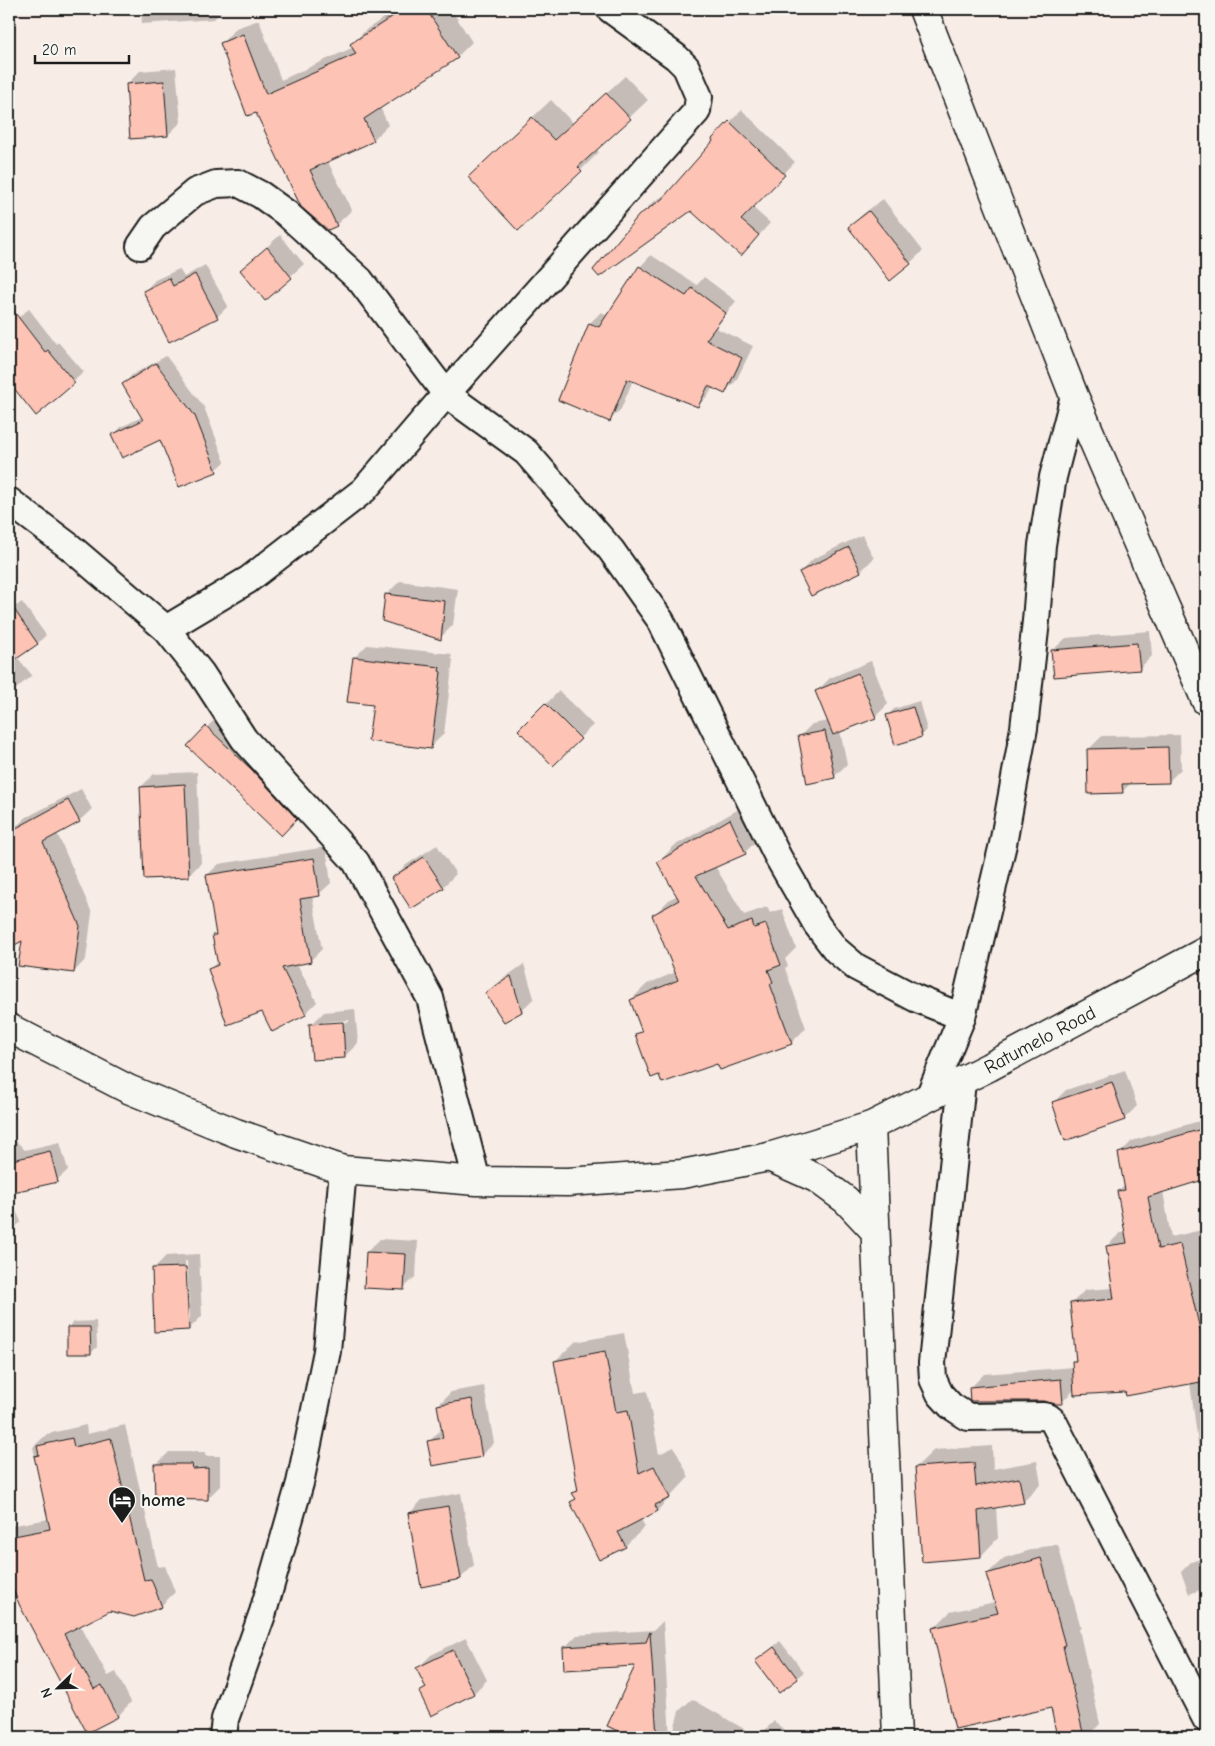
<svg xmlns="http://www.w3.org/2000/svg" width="1215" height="1746" viewBox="0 0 1215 1746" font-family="'Comic Neue',sans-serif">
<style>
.shadow{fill:#0003;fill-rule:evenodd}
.building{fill:#fdc3b5;stroke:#1c1c1c}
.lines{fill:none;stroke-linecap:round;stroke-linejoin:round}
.minor-casing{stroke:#1c1c1c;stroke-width:30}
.tertiary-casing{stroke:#1c1c1c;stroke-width:31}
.minor{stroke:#f6f6f2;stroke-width:26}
.tertiary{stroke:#f6f6f2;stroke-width:28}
.labels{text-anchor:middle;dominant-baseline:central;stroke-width:4;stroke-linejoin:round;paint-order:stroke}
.street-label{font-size:19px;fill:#1c1c1c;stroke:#f6f6f2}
.poi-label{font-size:19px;font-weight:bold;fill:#1c1c1c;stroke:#f6f6f2;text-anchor:start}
</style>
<rect width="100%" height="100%" fill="#f7ece6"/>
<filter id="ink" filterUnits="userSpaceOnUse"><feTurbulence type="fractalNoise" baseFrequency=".02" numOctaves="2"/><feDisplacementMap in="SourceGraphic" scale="10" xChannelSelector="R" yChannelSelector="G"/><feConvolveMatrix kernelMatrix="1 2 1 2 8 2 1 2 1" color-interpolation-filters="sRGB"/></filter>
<g filter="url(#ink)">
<g class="shadow">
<polygon points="141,9 224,9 214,19 142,24"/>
<polygon points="398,9 451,9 472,42 457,57 380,107 388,125 373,140 328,162 352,210 336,225 328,229 256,111 221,44 236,28 259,20 281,80 354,47 351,44 367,29"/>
<polygon points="176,68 181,122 168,135 127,84 140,71"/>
<polygon points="625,76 648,100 596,149 599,152 581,170 518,229 488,159 551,100 573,123"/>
<polygon points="742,110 795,162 752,207 770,223 753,242 741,254 691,209 640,216 652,203 672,190 715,141 713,139"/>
<polygon points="883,199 923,251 910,263 850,227 863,214"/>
<polygon points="280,235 304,264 265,299 241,270"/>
<polygon points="651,255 697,285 704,277 736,301 716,328 753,346 736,381 724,392 713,387 709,394 698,406 633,380 621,409 610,420 590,323 601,312 608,315 640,267"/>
<polygon points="205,265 228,306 218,316 170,341 145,291 155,280 179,269 184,277"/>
<polygon points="29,309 56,344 58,342 84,372 36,414 9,380 9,325"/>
<polygon points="166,356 204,407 225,462 216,470 160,438 113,436 121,427 142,417 124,384 132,375"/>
<polygon points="862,535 874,558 861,571 811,595 800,572 813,559"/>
<polygon points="400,581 458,589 453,625 440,638 387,594"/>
<polygon points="22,602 46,635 38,643 17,657 32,675 9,695 9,607 10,610"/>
<polygon points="1150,631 1152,656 1139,669 1052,651 1066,638"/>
<polygon points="367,645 452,654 451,659 453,659 444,734 430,747 374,704 354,658"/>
<polygon points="871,661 888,704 875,717 840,731 847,764 834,777 799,737 812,724 829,721 817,691 830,678"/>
<polygon points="559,691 593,725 553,764 520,730"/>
<polygon points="919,701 927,730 921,736 888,715 894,709"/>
<polygon points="220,714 309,806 281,834 189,746"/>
<polygon points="1180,735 1181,769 1168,782 1131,783 1122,792 1089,749 1102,736"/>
<polygon points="197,772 201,863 188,876 141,787 154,774"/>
<polygon points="81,789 92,809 79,821 57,833 92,913 86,959 74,972 23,939 9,946 9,830 19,824 25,818"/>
<polygon points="746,805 761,837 745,852 715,866 744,915 767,907 770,913 782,909 796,948 785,959 788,966 785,968 806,1028 791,1043 718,1062 636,1035 642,1029 631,1000 647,984 676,972 654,915 670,899 678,895 659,862 674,846"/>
<polygon points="437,845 456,874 443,887 393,878 406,865"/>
<polygon points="326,847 331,883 319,894 312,896 322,949 310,961 297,964 317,1002 305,1014 263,1011 210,969 218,961 213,936 217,932 207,875 219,864"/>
<polygon points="524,964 534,998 521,1011 487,994 500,981"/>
<path d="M355 1009 358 1043 345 1056 311 1025 324 1012ZM349 1020V1022L323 1025V1022Z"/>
<polygon points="1125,1070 1137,1106 1124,1119 1053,1103 1066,1090"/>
<polygon points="1206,1119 1206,1178 1163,1191 1171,1237 1206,1229 1206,1458 1200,1459 1190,1383 1126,1391 1075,1389 1062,1402 971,1387 984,1374 1074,1367 1073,1362 1077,1358 1072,1303 1085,1290 1113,1288 1107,1246 1120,1233 1126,1233 1118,1192 1125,1185 1119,1154 1132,1141"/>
<polygon points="9,1138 16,1141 25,1150 60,1142 68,1170 57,1180 9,1192"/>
<polygon points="9,1194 21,1222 9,1233"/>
<polygon points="380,1239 418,1241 416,1276 403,1289 367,1252"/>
<path d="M199 1254 202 1316 189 1329 153 1269 166 1256ZM185 1261H187L190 1318H187Z"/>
<polygon points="96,1321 97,1347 91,1353 68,1328 74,1322"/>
<polygon points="624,1333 635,1393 647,1391 659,1454 674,1447 689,1477 658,1510 641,1519 645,1527 625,1546 572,1502 576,1498 574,1493 578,1489 555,1361 575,1342"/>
<polygon points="484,1386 494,1443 481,1456 429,1442 442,1428 438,1405 451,1392"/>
<polygon points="86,1425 87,1434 125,1425 158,1567 165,1566 175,1592 161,1606 109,1610 80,1625 108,1676 116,1672 131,1702 118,1716 88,1731 17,1596 9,1600 9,1526 49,1519 33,1447 47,1434"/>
<polygon points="992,1446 993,1469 1037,1461 1041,1484 1023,1502 996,1507 998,1538 981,1556 916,1467 934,1450"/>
<polygon points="169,1452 205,1452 205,1456 220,1456 220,1486 207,1499 156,1465"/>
<polygon points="461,1493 474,1565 461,1578 409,1514 422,1500"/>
<polygon points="1206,1533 1206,1548 1202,1537"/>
<polygon points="1048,1545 1058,1545 1081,1628 1079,1629 1100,1724 1087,1737 1058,1737 1051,1706 933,1629 950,1612 995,1602 987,1574 1004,1558"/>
<polygon points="1206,1557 1206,1588 1189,1594 1181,1572 1191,1562"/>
<polygon points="663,1621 670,1737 616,1737 637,1665 564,1648 577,1635 654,1630"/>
<polygon points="466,1638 487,1680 474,1693 431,1714 420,1692 427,1686 418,1668 431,1655"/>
<polygon points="780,1641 804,1672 780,1691 757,1661"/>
<polygon points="692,1699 758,1737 672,1737 679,1711"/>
<polygon points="774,1721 792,1737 758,1737"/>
</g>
<g class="building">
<polygon points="404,9 426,9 458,58 364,119 374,141 310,170 337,226 328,230 301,207 256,113 247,116 220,43 243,34 266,94 356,54 350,44"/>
<polygon points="164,81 168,136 130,139 126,84"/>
<polygon points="606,93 631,119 578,167 582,171 518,231 468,177 532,117 554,140"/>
<polygon points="729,121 785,175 741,220 759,235 741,256 691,211 599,277 593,270 639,215 662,199 713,141 712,139"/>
<polygon points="869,211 911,264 890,281 848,227"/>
<polygon points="267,247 292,278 265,301 240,270"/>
<polygon points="639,266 686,296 692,288 726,313 706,340 742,358 725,394 708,386 698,407 627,379 610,422 558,400 589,323 599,327"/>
<polygon points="195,274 218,318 169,342 143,291 169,278 173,286"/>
<polygon points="9,305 45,352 48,350 75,383 36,416 9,382"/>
<polygon points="156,363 195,416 217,472 179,487 160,440 122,458 111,435 143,420 122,384"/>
<polygon points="849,547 861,572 811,596 799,572"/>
<polygon points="385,594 445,601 441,640 382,621"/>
<polygon points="9,602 38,644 9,664"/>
<polygon points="1137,643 1140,670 1054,677 1051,650"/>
<polygon points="353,657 440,667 439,671 441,672 431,749 368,741 373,705 347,702"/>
<polygon points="858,673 876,718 833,735 815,691"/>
<polygon points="545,703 581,739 553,766 518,730"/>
<polygon points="913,707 922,737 895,745 886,715"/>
<polygon points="206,726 252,770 297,819 281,836 187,746"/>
<polygon points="825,731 835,778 807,784 798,736"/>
<polygon points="1168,747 1169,783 1122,784 1123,793 1088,794 1087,749"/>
<polygon points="185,784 189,877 144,879 140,787"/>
<polygon points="68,800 80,822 43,842 80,926 74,973 18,966 22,941 9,948 9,832"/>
<polygon points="730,819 746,854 696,876 728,930 752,921 754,928 766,924 781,965 768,970 773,982 770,984 792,1044 720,1070 717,1064 662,1083 659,1075 651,1078 635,1034 642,1032 630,1000 678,980 652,915 679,900 657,862"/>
<polygon points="424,857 444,888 411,909 391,878"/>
<polygon points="314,858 320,896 300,899 311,962 282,968 306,1015 272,1032 262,1012 227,1025 208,969 218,965 212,935 216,935 206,875"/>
<polygon points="511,976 522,1012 504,1022 485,993"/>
<polygon points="343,1022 345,1058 312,1060 309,1024"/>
<polygon points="1112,1082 1125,1120 1065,1141 1052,1102"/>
<polygon points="1202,1129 1206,1142 1206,1179 1148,1197 1158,1249 1180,1244 1202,1338 1206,1365 1206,1381 1126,1396 1125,1392 1074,1395 1072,1361 1076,1361 1070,1303 1114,1299 1106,1246 1127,1243 1117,1191 1125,1190 1118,1153"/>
<polygon points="50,1151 58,1182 9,1193 9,1161"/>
<polygon points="366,1252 406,1254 404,1290 364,1288"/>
<polygon points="186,1267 189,1330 154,1332 152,1268"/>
<polygon points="67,1327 90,1327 91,1354 67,1354"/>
<polygon points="605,1351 616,1412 628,1410 639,1473 654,1466 670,1498 655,1505 658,1511 618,1532 626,1547 599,1560 570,1502 576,1499 572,1493 578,1491 554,1361"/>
<polygon points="1061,1379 1063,1404 1055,1404 1043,1401 970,1401 969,1387"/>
<polygon points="472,1399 482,1457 432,1466 427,1441 443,1438 437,1405"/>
<polygon points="72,1438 74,1447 111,1438 144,1580 151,1579 162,1607 134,1617 110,1611 64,1634 94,1689 102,1685 118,1717 87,1733 20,1606 11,1585 13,1584 9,1559 9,1537 50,1529 34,1456 39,1455 37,1446"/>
<polygon points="974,1463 976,1486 1019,1478 1024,1503 978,1511 981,1557 922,1562 915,1467"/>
<polygon points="154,1464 192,1464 193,1469 208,1468 208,1500 155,1499"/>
<polygon points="448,1506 461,1579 421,1587 408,1513"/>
<polygon points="1041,1558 1065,1645 1063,1646 1084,1737 1057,1737 1051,1708 955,1729 932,1628 998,1613 986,1574"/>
<polygon points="650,1632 657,1737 615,1737 618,1731 607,1726 635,1666 564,1670 563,1647 646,1642"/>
<polygon points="774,1647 798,1679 779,1693 755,1661"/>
<polygon points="453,1650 474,1694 431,1716 419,1692 426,1688 416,1668"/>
</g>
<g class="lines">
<g class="minor-casing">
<g id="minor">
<polyline points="140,246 153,227 195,192 216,184 238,183 261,195 286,213 360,280 446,394 526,452 611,550 661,621 778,857 817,925 836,950 856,967 915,998 962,1017 929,1097"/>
<polyline points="9,501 70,547 166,629 201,673 244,739 356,862 430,998 477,1181"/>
<polyline points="166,629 248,580 364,490 446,394 697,111 699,97 686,67 676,57 610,9"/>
<polyline points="962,1017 1003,844 1024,728 1036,621 1042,545 1053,477 1074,396"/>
<polyline points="962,1082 932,1363 933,1379 940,1394 951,1406 968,1417 1043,1416 1048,1417 1053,1421 1206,1719"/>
<polyline points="223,1737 225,1719 263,1612 300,1483 327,1351 343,1170"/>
</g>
</g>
<g class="tertiary-casing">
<g id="tertiary">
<polyline points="923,9 1074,396 1206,701"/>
<polyline points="9,1028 128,1089 236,1133 343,1170 477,1181 568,1182 682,1174 769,1157 871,1126 989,1067 1206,951"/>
<polyline points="871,1126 897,1737"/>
<polyline points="769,1157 816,1178 846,1200 875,1231"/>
</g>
</g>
<use href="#minor" class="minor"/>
<use href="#tertiary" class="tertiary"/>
</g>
</g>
<defs>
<g id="hotel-pin" transform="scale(1.4375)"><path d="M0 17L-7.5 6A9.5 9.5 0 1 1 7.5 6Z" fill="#1c1c1c" stroke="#f6f6f2"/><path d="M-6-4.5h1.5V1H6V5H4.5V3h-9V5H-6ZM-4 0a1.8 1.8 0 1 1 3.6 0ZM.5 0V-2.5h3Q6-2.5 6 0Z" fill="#fff"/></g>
</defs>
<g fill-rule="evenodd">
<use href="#hotel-pin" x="122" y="1500"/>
</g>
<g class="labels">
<g class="street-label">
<text transform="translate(1040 1040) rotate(-28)">Ratumelo Road</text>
</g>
<g class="poi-label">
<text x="141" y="1500">home</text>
</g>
</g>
<rect width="1215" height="1746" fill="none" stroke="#f6f6f2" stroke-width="30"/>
<rect x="15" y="15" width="1185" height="1716" fill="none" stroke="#1c1c1c" stroke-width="2" filter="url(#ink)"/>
<g transform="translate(58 1688) rotate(247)" stroke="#f6f6f2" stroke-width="4" paint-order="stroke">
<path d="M0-4L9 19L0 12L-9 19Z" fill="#1c1c1c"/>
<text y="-8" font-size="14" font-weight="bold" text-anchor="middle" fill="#1c1c1c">N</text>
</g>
<path d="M35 55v8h94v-8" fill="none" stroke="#1c1c1c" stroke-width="2.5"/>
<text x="42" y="55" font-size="15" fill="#1c1c1c" stroke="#f6f6f2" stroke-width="4" paint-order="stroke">20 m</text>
</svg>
